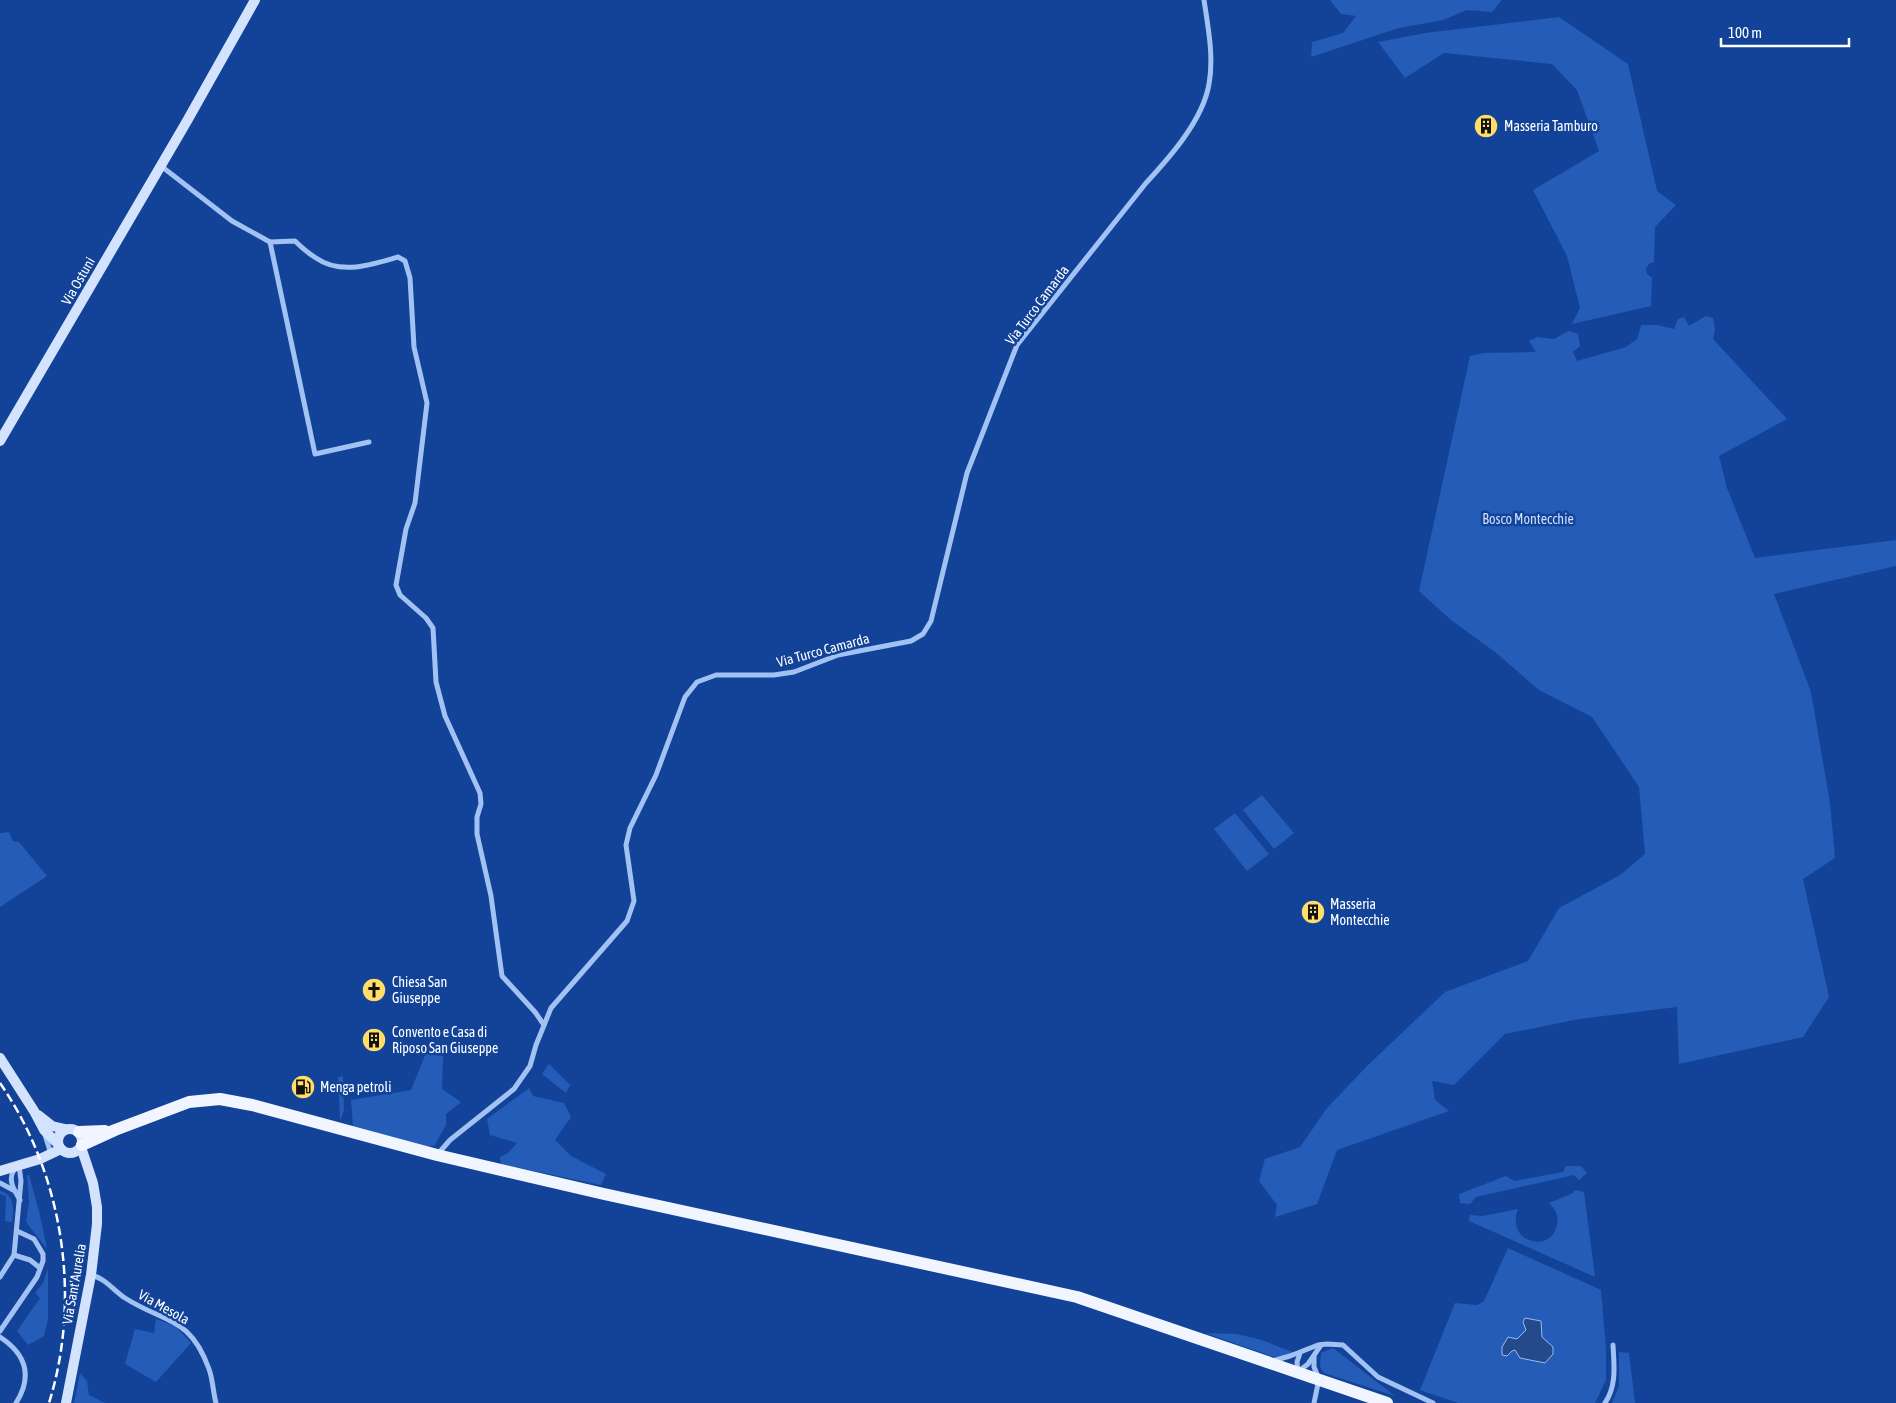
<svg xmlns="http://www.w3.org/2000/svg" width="1896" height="1403" viewBox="0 0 1896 1403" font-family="'Asap Condensed',sans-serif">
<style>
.green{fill:#245cb7}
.water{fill:#254a89;stroke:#95bcf7}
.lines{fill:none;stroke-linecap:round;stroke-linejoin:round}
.street{stroke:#a3c2f4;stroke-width:5}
.secondary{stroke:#d3e2fd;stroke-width:10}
.primary{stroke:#f0f5ff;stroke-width:12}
.rail{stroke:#fff;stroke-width:2.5;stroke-dasharray:9 4;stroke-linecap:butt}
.labels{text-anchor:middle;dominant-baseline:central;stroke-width:5;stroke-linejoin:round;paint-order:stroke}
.poi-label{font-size:14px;fill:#fff;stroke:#124398;text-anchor:start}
.street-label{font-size:14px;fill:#fff;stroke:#124398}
.park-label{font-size:14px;fill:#ccdffd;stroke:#124398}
</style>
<rect width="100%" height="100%" fill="#124398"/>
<g class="green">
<polygon points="1330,0 1502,0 1492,12 1467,10 1443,20 1399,28 1311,57 1312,42 1343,33 1356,16 1341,14"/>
<polygon points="1559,17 1628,64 1657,191 1676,205 1655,227 1654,262 1649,264 1646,269 1647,274 1652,278 1651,306 1572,324 1580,308 1567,256 1533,190 1599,151 1577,90 1552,64 1444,53 1405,78 1378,42 1425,33"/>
<polygon points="1706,316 1713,318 1715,330 1713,339 1787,419 1719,456 1727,488 1755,558 1896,540 1896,566 1774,594 1811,692 1830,803 1835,858 1803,879 1829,997 1803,1037 1679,1064 1677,1007 1579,1019 1505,1034 1454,1085 1432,1081 1435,1100 1449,1111 1337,1150 1317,1204 1275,1217 1277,1205 1259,1181 1265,1159 1300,1147 1327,1108 1367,1066 1445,992 1528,961 1559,908 1620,875 1645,854 1639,787 1592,717 1539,690 1495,652 1451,620 1419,591 1470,356 1483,353 1536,352 1529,341 1537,337 1554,339 1569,331 1578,334 1580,346 1573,352 1577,361 1626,347 1637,339 1641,325 1657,325 1674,329 1678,319 1684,317 1689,326"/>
<polygon points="1262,795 1294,833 1274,849 1243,810"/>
<polygon points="1235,813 1269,854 1247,871 1214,829"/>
<polygon points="9,832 13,841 19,842 47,876 0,907 0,833"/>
<polygon points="426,1053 443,1056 442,1089 461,1102 446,1114 446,1125 435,1145 428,1147 353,1126 351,1100 411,1090"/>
<polygon points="549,1064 570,1085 566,1093 542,1074"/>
<polygon points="343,1076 344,1110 340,1121 338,1077"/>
<polygon points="529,1088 533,1096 564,1103 571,1117 555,1140 571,1156 606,1174 601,1185 501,1164 500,1157 508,1153 517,1143 490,1135 487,1119"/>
<polygon points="1566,1166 1581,1166 1587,1173 1579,1180 1574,1175 1476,1197 1470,1204 1460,1203 1459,1194 1506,1176 1514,1181 1563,1172"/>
<polygon points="27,1175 29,1175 39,1211 47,1249 29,1226 26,1221 29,1202"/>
<path d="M1575 1190 1584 1192 1595 1277 1469 1221 1470 1215 1483 1216 1518 1209C1505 1244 1553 1254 1557 1224 1559 1215 1555 1209 1549 1203L1573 1193Z"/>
<path d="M0 1191C15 1195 14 1209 12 1222L5 1221 6 1196 0 1194Z"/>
<polygon points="1508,1248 1601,1290 1606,1349 1606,1380 1595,1403 1458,1403 1420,1390 1455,1303 1477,1305 1484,1301"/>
<polygon points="48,1269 48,1319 44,1336 28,1345 17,1331 40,1298 35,1293 43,1283"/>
<polygon points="156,1319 175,1326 191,1343 156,1382 125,1364 135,1329 154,1333"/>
<polygon points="1205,1333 1237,1334 1262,1340 1295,1353 1274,1357"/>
<polygon points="1333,1348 1395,1396 1324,1373 1320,1367 1321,1353"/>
<polygon points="1619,1352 1629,1353 1635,1403 1612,1403 1619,1386"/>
<polygon points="80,1373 87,1381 89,1395 105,1403 74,1403"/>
</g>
<polygon class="water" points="1525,1318 1541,1321 1542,1337 1553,1347 1553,1354 1545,1363 1520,1358 1515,1350 1512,1351 1507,1356 1502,1355 1502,1347 1508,1337 1517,1339 1526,1330 1523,1322"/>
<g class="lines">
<g class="street">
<path d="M161 166 232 221 270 242 295 241C301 247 308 253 316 258 340 275 372 265 398 257L405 261 410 278 414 347 427 403 415 503 406 529 396 585 400 595 426 618 433 628 436 682 445 716 480 793 481 804 477 817V834L491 896 502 976 535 1012 544 1025"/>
<polyline points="270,242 315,454 369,442"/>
<polyline points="45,1135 51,1154"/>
<path d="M437 1155 450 1140 514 1089 530 1066 536 1045 551 1008 627 921 634 901 626 845 630 828 656 775 685 697 697 682 716 675H774L794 672 838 655 911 641 923 634 931 621 967 473 1017 345 1146 183C1170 157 1203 120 1209 84 1214 57 1208 27 1204 0"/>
<path d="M16 1168C6 1178 14 1190 20 1200"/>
<polyline points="0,1183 15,1191"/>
<polyline points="14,1255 30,1260 40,1268"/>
<path d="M91 1275C105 1278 114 1291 125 1298 166 1324 190 1316 209 1369 213 1380 213 1392 216 1403"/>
<polyline points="0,1277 14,1255 21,1181 19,1165"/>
<polyline points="0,1331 37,1277 43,1261 43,1254 34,1239 17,1231"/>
<path d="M0 1337C26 1354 33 1376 16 1403"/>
<polyline points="1272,1361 1290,1356 1318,1345 1327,1344 1343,1345 1378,1377 1433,1403"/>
<polyline points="1299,1371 1308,1364 1321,1345"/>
<polyline points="1298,1372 1297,1362 1300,1353"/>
<polyline points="1314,1403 1319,1379 1314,1367 1314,1356"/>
<path d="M1605 1403C1617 1385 1614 1365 1613 1345"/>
</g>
<g class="secondary">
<polyline points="0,441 187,121 255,0"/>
<polyline points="0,1058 34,1111 44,1130 58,1144"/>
<polyline points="38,1115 52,1126 65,1129"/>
<circle cx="70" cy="1141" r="12"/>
<polyline points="0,1171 40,1159 61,1149"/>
<polyline points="66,1403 91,1275 97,1224 97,1207 93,1183 81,1147"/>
</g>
<g class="primary">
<polyline points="79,1132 105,1131"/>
<polyline points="82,1145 115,1130 189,1102 220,1099 252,1105 437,1155 604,1194 1077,1297 1387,1403"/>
</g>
<path class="rail" d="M0 1083C63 1174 82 1297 49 1403"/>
</g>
<defs>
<g id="building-disc" transform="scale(1.25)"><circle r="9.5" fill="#fd6" stroke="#124398"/><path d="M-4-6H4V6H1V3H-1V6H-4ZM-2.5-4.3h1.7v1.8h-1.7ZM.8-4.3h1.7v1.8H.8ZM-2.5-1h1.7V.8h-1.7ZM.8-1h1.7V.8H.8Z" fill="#111"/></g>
<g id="church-disc" transform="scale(1.25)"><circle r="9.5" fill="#fd6" stroke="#124398"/><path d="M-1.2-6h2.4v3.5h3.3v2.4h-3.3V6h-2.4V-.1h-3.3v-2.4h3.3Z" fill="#111"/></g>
<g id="fuel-disc" transform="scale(1.25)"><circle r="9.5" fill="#fd6" stroke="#124398"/><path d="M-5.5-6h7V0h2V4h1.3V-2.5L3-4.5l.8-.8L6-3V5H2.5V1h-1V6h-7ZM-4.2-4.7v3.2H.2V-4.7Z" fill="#111"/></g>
</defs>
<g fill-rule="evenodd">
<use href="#building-disc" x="1486" y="126"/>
<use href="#building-disc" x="1313" y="912"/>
<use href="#church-disc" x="374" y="990"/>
<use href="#building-disc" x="374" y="1040"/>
<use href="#fuel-disc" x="303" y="1087"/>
</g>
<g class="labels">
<g class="poi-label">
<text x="1504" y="126">Masseria Tamburo</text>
<text x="1330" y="904">Masseria<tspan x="1330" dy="16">Montecchie</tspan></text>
<text x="392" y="982">Chiesa San<tspan x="392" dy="16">Giuseppe</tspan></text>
<text x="392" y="1032">Convento e Casa di<tspan x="392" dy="16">Riposo San Giuseppe</tspan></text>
<text x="320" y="1087">Menga petroli</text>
</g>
<g class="street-label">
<text transform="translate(78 281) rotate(-60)">Via Ostuni</text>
<text transform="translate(1037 305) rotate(-53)">Via Turco Camarda</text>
<text transform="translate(823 650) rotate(-15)">Via Turco Camarda</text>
<text transform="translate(74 1284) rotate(-80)">Via Sant'Aurelia</text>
<text transform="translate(164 1307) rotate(29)">Via Mesola</text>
</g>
<g class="park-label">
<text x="1528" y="519">Bosco Montecchie</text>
</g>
</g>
<path d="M1721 38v8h128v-8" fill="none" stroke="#ffffff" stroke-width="2.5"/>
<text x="1728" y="38" font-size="15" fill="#ffffff" stroke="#124398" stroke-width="4" paint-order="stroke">100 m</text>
</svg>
